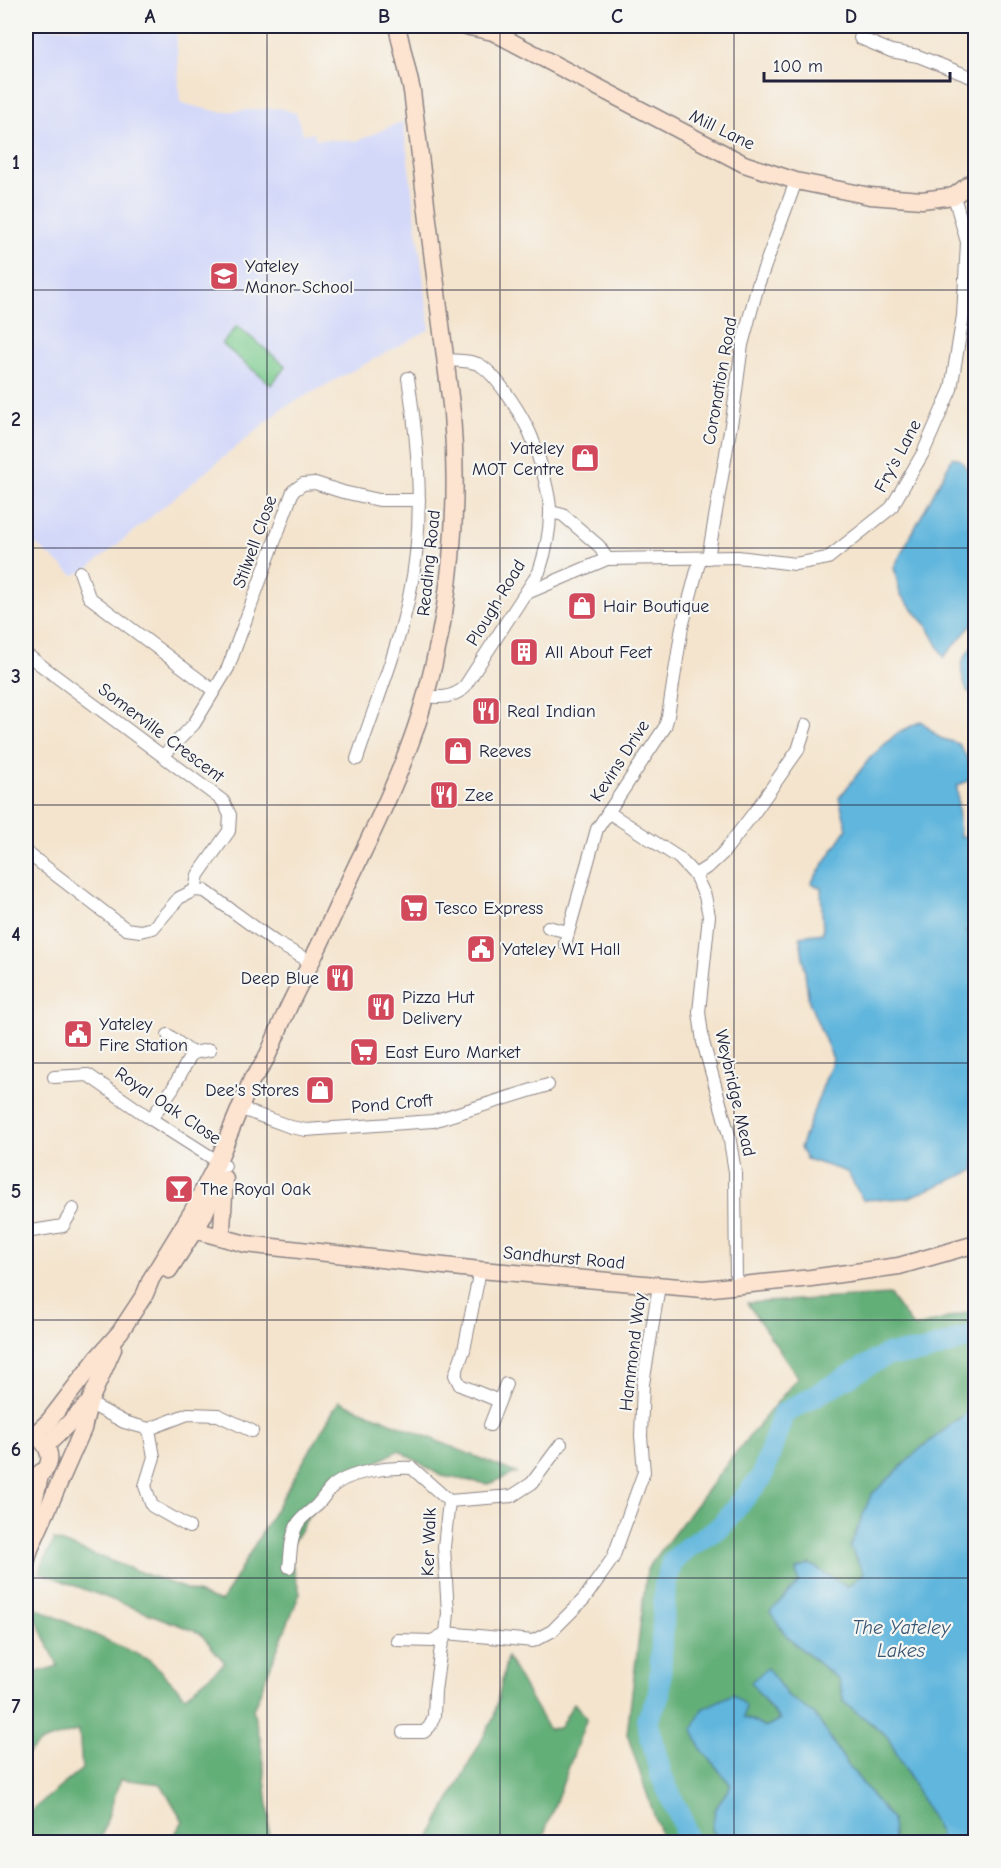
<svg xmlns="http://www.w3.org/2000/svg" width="1001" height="1868" viewBox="0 0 1001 1868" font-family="'Comic Neue',sans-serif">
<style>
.built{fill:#d3d8f9}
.green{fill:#7acb8d;stroke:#4e7664;stroke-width:1.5}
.forest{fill:#63af78;stroke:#42685a;stroke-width:1.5}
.water{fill:#60b6dd;stroke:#416c8c;stroke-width:1.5}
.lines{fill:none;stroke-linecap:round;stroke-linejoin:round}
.river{stroke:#60b6dd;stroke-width:22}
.street-casing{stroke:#8b8384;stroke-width:14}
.secondary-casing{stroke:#8b8384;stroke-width:19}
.street{stroke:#fff;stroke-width:12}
.secondary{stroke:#fde4d1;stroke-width:16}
.grid{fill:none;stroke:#22223b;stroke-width:1.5;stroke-opacity:0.55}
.labels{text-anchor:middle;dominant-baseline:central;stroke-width:4.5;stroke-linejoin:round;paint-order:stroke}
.street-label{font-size:18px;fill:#22223b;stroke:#f6f6f2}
.poi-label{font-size:18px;fill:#22223b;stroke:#f6f6f2;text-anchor:start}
.water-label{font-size:20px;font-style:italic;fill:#385674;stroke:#f6f6f2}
.neatline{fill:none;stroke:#22223b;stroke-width:2}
.grid-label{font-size:20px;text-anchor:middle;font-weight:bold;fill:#22223b}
</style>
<rect width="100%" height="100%" fill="#f6f6f2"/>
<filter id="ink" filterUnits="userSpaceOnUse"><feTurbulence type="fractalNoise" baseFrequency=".0167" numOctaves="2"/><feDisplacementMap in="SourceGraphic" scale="12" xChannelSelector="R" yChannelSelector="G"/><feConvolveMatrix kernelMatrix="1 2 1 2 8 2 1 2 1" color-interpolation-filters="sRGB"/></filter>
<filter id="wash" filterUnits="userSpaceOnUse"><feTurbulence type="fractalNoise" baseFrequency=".008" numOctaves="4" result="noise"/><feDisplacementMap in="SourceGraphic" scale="24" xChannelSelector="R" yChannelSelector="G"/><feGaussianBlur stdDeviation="1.35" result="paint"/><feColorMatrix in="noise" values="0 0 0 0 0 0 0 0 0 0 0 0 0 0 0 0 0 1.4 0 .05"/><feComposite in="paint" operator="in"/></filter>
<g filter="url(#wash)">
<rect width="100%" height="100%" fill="#f4e4cd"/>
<polygon class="built" points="176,27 180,103 220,112 279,108 296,113 303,134 314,133 316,139 357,141 403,121 430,329 285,407 85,571 73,575 26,536 26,28"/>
<polygon class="green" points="237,326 286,366 271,385 222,344"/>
<g class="forest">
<polygon points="890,1295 914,1328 975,1310 975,1406 920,1449 864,1573 847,1587 810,1564 796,1570 799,1582 788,1638 839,1680 844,1702 887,1736 940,1833 938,1842 893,1842 892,1820 847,1764 815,1715 788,1696 767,1669 765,1703 780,1720 765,1727 743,1717 700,1747 731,1785 715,1810 723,1842 663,1842 627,1734 647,1569 733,1456 798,1377 747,1303"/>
<polygon points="339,1401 516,1473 488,1484 441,1476 399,1450 363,1470 329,1483 288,1550 300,1593 253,1710 261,1742 269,1814 269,1842 170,1842 183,1821 161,1784 120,1779 100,1842 26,1842 26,1815 82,1769 79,1730 41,1742 26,1755 26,1675 58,1666 30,1605 150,1660 185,1696 225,1663 200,1633 39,1572 54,1540 221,1602"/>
<polygon points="507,1657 548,1729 559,1728 574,1703 587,1718 541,1842 427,1842 494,1717"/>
</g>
<g class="water">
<polygon points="953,457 961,460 975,482 976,620 944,657 928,627 900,594 894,567"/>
<path d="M975 642V695L967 691C958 668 960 661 975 642Z"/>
<polygon points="921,721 940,738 959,744 975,772 975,777 957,786 960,836 976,837 975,927 973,927 966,931 976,936 975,1170 908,1198 863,1200 847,1172 806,1159 800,1148 833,1059 809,1002 800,936 823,933 821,888 811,883 847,829 839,798 870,758 896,734"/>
<polygon points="975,1406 975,1842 938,1842 940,1833 887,1736 844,1702 839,1680 788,1638 770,1612 799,1582 796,1570 810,1564 847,1587 864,1573 850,1547 871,1495 920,1449"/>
<polygon points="767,1668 788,1696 815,1715 847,1764 892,1820 893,1842 723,1842 712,1830 715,1810 731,1785 700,1747 693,1729 702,1709 733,1694 746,1706 744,1717 765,1727 780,1720 766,1703 751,1682"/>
</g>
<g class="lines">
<polyline class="river" points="687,1842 683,1823 661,1775 647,1720 659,1696 665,1585 672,1562 687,1548 720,1527 762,1477 783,1414 886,1355 923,1352 976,1335"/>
</g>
</g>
<g filter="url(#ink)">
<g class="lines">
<g class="street-casing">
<g id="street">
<polyline points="860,38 891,51 918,56 976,79"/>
<polyline points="551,512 563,515 599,546 607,559"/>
<polyline points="708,558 733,413 742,345 758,285 796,181"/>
<polyline points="80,572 89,597 213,690"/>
<polyline points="527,593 607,559 738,557 795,564 828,558 891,508 923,453 951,389 963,316 967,242 954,196"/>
<polyline points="26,654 223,801 230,815 229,831 198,875 195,890"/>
<path d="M425 696C441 698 450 698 463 689L539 572C545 554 550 533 550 513 551 496 536 445 528 429 519 411 495 372 478 364 468 360 456 361 446 360"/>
<polyline points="163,756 194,724 228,668 293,491 303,484 315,483 343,492 379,500 419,500"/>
<path d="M357 759C375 705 397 652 409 597 425 525 419 450 408 378"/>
<polyline points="608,812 679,858 695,875"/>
<polyline points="26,852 126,929 140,931 153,928 179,898 195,890 205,891 275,942 311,962"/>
<polyline points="548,927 568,932"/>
<polyline points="565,944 597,829 665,727 668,716 682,627 700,559"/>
<polyline points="192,1053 210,1050"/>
<polyline points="54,1077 88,1075 151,1119 225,1166"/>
<polyline points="239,1108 291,1127 306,1130 433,1121 548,1085"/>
<polyline points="151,1119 173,1088 192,1053 168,1035"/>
<polyline points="26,1232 63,1226 73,1209"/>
<polyline points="480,1270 464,1350 455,1375 460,1385 499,1401"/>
<polyline points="736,1287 735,1172 729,1135 703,1042 699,1012 709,916 705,896 695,875 709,866 723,853 756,810 798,750 806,725"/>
<polyline points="89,1403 124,1422 149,1429 188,1414 218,1415 252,1431"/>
<polyline points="490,1425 506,1384"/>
<polyline points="149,1429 154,1457 145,1486 152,1506 189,1527"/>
<polyline points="449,1501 512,1496 532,1483 561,1444"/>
<path d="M289 1567C291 1553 290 1538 297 1525 301 1517 310 1512 316 1506 322 1500 326 1493 331 1488 348 1471 389 1467 412 1468L449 1501 444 1547 448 1613 446 1633 441 1647 435 1691 434 1716 430 1726 424 1732H403"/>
<polyline points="397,1640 432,1641 446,1633 533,1641 552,1631 584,1599 613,1558 644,1472 641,1436 643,1384 659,1286"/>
</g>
</g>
<g class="secondary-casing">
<g id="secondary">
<polyline points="465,26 493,32 744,164 796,181 870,196 922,200 954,196 976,179"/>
<polyline points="183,1227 246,1244 480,1270 703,1289 811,1278 899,1266 976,1244"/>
<polyline points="222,1229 225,1179"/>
<polyline points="169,1270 203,1217 219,1180"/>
<path d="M26 1436 34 1435 49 1421 98 1357 120 1332 145 1294 151 1279 192 1212 218 1161 252 1079C268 1062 275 1036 285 1015 294 994 305 975 315 954 331 922 345 888 361 856 383 811 404 765 419 718 450 619 460 517 452 413L412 91 397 26"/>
<polyline points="47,1445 89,1403"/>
<path d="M26 1476C54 1478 57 1448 34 1435"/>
<polyline points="26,1535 41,1472"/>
<polyline points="26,1563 30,1549 83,1429 89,1403 113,1349"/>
</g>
</g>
<use href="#street" class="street"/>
<use href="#secondary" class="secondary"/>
</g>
</g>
<path class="grid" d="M267 26V1842M500 26V1842M734 26V1842M26 290H976M26 548H976M26 805H976M26 1063H976M26 1320H976M26 1578H976"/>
<defs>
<g id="school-square" transform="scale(1.5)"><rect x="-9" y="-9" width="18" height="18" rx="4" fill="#d1495b" stroke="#f6f6f2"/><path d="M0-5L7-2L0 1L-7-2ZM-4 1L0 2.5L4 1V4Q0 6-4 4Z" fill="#fff"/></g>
<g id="shop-square" transform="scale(1.5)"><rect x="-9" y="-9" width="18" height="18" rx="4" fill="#d1495b" stroke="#f6f6f2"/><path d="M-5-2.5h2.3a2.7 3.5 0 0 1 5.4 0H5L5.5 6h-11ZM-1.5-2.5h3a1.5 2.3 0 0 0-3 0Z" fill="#fff"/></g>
<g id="building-square" transform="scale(1.5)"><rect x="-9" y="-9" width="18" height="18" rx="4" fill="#d1495b" stroke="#f6f6f2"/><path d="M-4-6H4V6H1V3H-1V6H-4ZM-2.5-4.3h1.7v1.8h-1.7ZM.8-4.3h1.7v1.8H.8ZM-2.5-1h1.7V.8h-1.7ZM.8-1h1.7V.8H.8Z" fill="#fff"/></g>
<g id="restaurant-square" transform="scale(1.5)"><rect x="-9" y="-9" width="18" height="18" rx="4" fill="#d1495b" stroke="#f6f6f2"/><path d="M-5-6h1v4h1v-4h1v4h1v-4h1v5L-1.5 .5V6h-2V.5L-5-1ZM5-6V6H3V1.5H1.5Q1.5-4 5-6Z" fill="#fff"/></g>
<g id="supermarket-square" transform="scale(1.5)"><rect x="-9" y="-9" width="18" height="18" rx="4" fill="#d1495b" stroke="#f6f6f2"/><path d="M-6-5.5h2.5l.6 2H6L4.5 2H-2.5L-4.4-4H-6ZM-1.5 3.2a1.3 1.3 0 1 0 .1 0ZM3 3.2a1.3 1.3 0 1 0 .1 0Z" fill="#fff"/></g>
<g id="civic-square" transform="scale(1.5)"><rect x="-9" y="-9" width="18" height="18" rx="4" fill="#d1495b" stroke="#f6f6f2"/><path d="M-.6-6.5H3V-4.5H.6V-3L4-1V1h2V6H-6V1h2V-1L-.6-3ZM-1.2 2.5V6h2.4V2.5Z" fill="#fff"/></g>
<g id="bar-square" transform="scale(1.5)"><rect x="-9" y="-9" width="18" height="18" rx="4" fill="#d1495b" stroke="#f6f6f2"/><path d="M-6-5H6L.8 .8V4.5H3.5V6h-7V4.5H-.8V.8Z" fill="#fff"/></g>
</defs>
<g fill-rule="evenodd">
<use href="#school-square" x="224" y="276"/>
<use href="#shop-square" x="585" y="458"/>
<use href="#shop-square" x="582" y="606"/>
<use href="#building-square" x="524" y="652"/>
<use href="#restaurant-square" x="486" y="711"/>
<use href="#shop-square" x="458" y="751"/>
<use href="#restaurant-square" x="444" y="795"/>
<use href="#supermarket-square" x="414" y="908"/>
<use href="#civic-square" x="481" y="949"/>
<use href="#restaurant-square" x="340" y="978"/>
<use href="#restaurant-square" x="381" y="1007"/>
<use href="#civic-square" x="78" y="1034"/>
<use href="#supermarket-square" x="364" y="1052"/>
<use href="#shop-square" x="320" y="1090"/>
<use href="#bar-square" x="179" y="1189"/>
</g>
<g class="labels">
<g class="street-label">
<text transform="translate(722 130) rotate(26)">Mill Lane</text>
<text transform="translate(720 381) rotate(-80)">Coronation Road</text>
<text transform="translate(898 456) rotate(-62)">Fry's Lane</text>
<text transform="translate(255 542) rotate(-70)">Stilwell Close</text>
<text transform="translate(429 563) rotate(-84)">Reading Road</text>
<text transform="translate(496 603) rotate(-59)">Plough Road</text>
<text transform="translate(161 733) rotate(37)">Somerville Crescent</text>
<text transform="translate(620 761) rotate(-57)">Kevins Drive</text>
<text transform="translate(735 1093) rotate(77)">Weybridge Mead</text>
<text transform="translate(392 1104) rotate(-5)">Pond Croft</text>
<text transform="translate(168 1106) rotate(34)">Royal Oak Close</text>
<text transform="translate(564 1258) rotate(5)">Sandhurst Road</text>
<text transform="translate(633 1352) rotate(-83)">Hammond Way</text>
<text transform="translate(429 1542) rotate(-88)">Ker Walk</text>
</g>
<g class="poi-label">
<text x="245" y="266">Yateley<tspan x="245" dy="21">Manor School</tspan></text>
<text x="564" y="448" text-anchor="end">Yateley<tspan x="564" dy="21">MOT Centre</tspan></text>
<text x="603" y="606">Hair Boutique</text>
<text x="545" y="652">All About Feet</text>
<text x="507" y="711">Real Indian</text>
<text x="479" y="751">Reeves</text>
<text x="465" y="795">Zee</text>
<text x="435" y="908">Tesco Express</text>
<text x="502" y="949">Yateley WI Hall</text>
<text x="319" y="978" text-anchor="end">Deep Blue</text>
<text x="402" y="997">Pizza Hut<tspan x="402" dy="21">Delivery</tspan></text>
<text x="99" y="1024">Yateley<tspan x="99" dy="21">Fire Station</tspan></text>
<text x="385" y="1052">East Euro Market</text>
<text x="299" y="1090" text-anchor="end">Dee's Stores</text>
<text x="200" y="1189">The Royal Oak</text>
</g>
<g class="water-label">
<text x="901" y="1627">The Yateley<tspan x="901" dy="23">Lakes</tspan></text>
</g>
</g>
<rect width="1001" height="1868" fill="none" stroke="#f6f6f2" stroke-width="66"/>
<path d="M764 72v9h186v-9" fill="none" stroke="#22223b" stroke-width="3"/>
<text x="773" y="72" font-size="18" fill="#22223b" stroke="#f6f6f2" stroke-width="4.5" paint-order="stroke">100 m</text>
<rect x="33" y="33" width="935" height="1802" class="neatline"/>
<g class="grid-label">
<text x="150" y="23">A</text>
<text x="384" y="23">B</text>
<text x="617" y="23">C</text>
<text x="851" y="23">D</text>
<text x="16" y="169">1</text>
<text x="16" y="426">2</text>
<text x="16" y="683">3</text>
<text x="16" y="941">4</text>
<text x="16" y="1198">5</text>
<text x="16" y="1456">6</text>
<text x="16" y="1713">7</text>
</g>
</svg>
